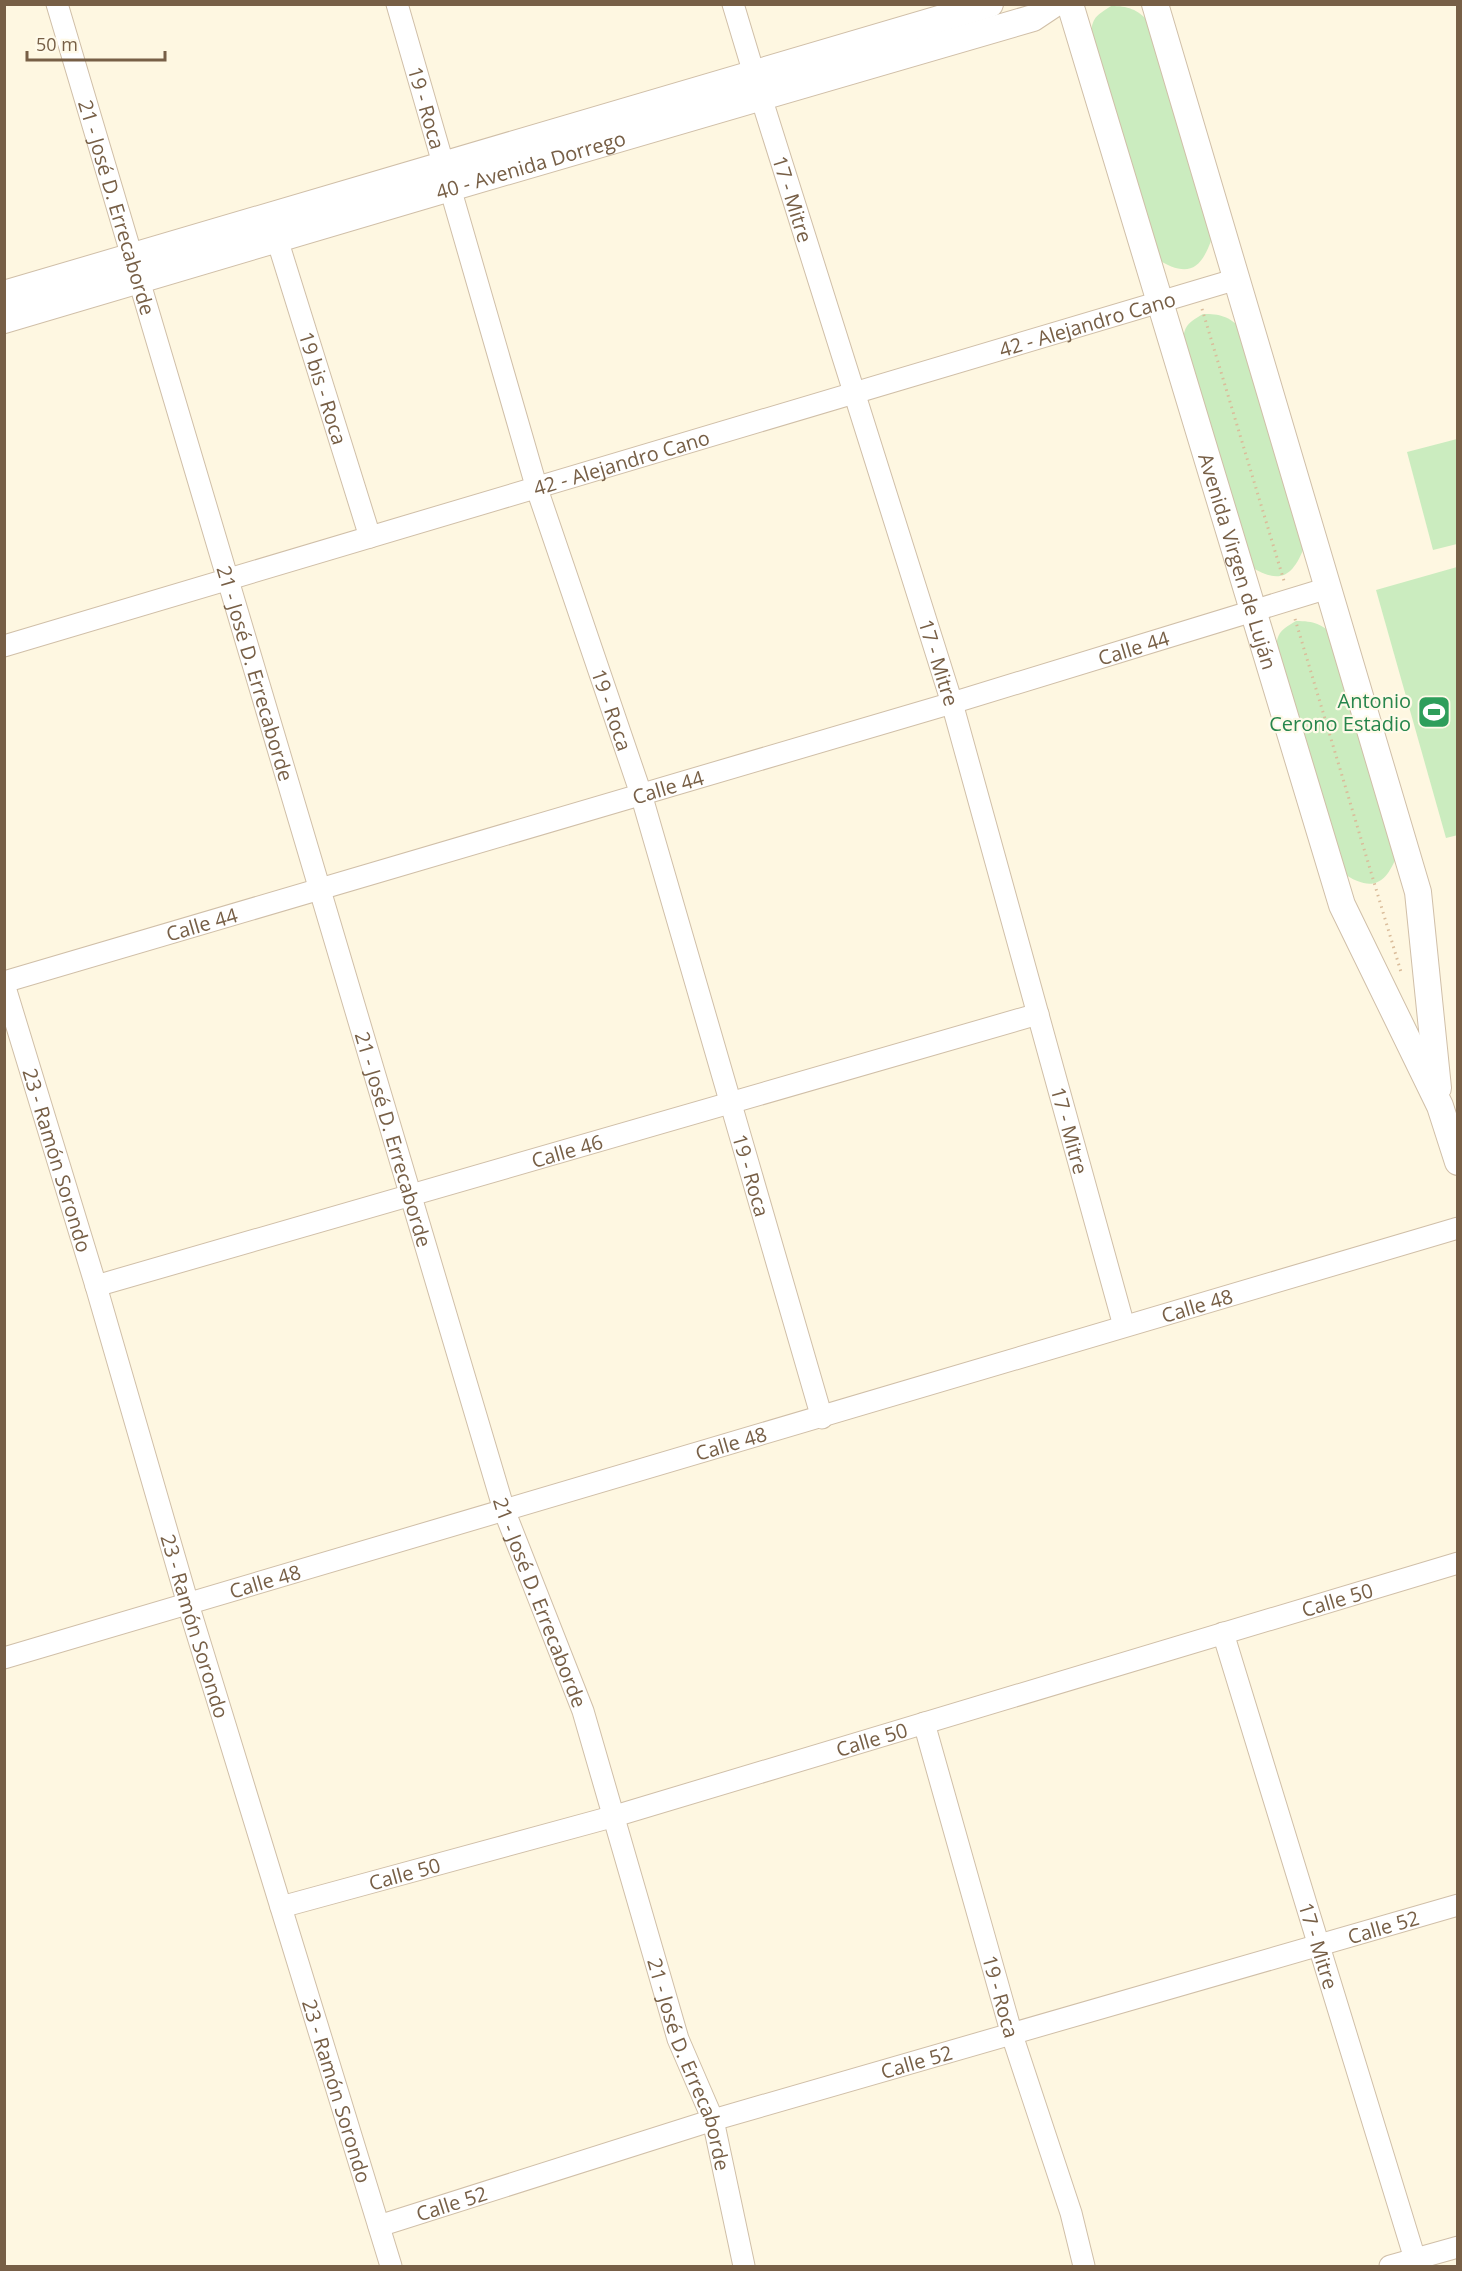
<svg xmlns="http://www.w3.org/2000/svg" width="1462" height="2271" viewBox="0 0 1462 2271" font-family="'Open Sans',sans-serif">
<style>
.green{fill:#cbecbf}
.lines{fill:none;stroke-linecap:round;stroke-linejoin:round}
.minor-casing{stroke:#d0bfa8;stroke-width:23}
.tertiary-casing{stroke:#d0bfa8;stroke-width:28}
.path{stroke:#dabc9a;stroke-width:3;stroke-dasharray:1.5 4.5;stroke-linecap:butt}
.minor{stroke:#fff;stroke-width:21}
.tertiary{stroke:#fff;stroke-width:26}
.labels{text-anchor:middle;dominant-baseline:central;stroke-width:4.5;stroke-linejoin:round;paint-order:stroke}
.street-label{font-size:20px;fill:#775f46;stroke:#fffae9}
.leisure-label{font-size:20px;fill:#27864d;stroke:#fffae9;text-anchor:end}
</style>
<rect width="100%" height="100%" fill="#fef7e1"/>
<g class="green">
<path d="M1111 6C1128 6 1137 9 1149 22L1212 238C1200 273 1186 277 1155 258L1091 40C1091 19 1094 17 1111 6Z"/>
<path d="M1203 314C1220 314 1229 316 1241 329L1305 545C1292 580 1278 584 1248 565L1183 347C1183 327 1186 324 1203 314Z"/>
<polygon points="1457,439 1457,544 1433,550 1407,452"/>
<polygon points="1457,567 1458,835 1446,838 1376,590"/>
<path d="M1296 621C1314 621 1322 624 1334 636L1398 853C1385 887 1371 892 1341 872L1276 654C1276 634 1279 631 1296 621Z"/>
</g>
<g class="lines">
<g class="minor-casing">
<g id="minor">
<path id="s1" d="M57 4 504 1510 583 1711 678 2039 713 2120 744 2266"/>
<path id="s2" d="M397 4 537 489 641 794 822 1418"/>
<path id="s3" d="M733 4 761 97 952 703 1124 1326"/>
<path id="s4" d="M277 239 370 537"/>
<path id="s5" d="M4 646 1237 279"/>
<path id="s6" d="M4 982 952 703 1328 588"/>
<path id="s7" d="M4 984 96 1286 188 1604 391 2266"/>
<path id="s8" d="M96 1286C410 1194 725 1107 1038 1014"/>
<path id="s9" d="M1223 1633 1415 2259"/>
<path id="s10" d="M4 1658 1458 1228"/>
<path id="s11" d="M924 1723 1012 2035 1071 2213 1084 2266"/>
<path id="s12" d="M281 1907 615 1816 1458 1563"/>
<path id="s13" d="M379 2226 713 2120 1458 1905"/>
<polyline points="1390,2266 1458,2247"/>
</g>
</g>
<g class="tertiary-casing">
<g id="tertiary">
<path id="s14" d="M1070 4 1342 905 1440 1106 1458 1162"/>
<polyline points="1155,4 1418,892 1438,1088"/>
<polyline points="4,294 990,4"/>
<path id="s15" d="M4 320 450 188 1033 18 1054 4"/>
</g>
</g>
<g class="path">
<polyline points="1202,309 1284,581"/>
<polyline points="1295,619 1401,972"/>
</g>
<use href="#minor" class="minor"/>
<use href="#tertiary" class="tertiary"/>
</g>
<defs>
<g id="stadium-square" transform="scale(1.725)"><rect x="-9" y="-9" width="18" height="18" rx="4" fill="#2e9e5b" stroke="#fffae9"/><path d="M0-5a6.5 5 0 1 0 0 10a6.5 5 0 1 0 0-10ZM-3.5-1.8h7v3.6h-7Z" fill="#fff"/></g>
</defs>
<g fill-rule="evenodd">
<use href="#stadium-square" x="1434" y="712"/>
</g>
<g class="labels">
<g class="street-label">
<text stroke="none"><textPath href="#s2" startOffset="108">19 - Roca</textPath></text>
<text stroke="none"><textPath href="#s15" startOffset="549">40 - Avenida Dorrego</textPath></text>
<text stroke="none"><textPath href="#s3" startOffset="204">17 - Mitre</textPath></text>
<text stroke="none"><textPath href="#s1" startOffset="212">21 - José D. Errecaborde</textPath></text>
<text stroke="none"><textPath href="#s5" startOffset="1130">42 - Alejandro Cano</textPath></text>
<text stroke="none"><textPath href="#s4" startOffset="156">19 bis - Roca</textPath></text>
<text stroke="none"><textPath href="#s5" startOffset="644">42 - Alejandro Cano</textPath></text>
<text stroke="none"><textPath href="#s14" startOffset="582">Avenida Virgen de Luján</textPath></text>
<text stroke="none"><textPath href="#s6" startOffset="1178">Calle 44</textPath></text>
<text stroke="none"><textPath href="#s3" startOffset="690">17 - Mitre</textPath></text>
<text stroke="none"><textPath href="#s1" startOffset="698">21 - José D. Errecaborde</textPath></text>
<text stroke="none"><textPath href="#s2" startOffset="738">19 - Roca</textPath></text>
<text stroke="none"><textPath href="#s6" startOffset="692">Calle 44</textPath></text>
<text stroke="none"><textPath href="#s6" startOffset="206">Calle 44</textPath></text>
<text stroke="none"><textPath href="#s3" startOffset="1176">17 - Mitre</textPath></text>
<text stroke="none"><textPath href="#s1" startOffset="1184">21 - José D. Errecaborde</textPath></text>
<text stroke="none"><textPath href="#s8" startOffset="490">Calle 46</textPath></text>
<text stroke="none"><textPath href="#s7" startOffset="184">23 - Ramón Sorondo</textPath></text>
<text stroke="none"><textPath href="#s2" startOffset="1224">19 - Roca</textPath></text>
<text stroke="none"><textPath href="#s10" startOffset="1244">Calle 48</textPath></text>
<text stroke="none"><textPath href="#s10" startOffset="758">Calle 48</textPath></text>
<text stroke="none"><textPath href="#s10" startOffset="272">Calle 48</textPath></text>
<text stroke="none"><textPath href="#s12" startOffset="1100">Calle 50</textPath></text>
<text stroke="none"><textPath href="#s1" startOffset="1670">21 - José D. Errecaborde</textPath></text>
<text stroke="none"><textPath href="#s7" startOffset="670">23 - Ramón Sorondo</textPath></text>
<text stroke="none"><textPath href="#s12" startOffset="614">Calle 50</textPath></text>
<text stroke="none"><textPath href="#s12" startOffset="128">Calle 50</textPath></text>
<text stroke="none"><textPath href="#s13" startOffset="1048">Calle 52</textPath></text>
<text stroke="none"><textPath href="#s9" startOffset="327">17 - Mitre</textPath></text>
<text stroke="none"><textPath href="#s11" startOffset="284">19 - Roca</textPath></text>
<text stroke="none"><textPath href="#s13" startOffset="562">Calle 52</textPath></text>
<text stroke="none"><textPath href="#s1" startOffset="2156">21 - José D. Errecaborde</textPath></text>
<text stroke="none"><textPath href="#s7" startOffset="1156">23 - Ramón Sorondo</textPath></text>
<text stroke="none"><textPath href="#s13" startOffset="76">Calle 52</textPath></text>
</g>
<g class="leisure-label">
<text x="1411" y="700">Antonio<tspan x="1411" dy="23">Cerono Estadio</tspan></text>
</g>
</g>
<rect width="1462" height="2271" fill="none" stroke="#775f46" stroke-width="12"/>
<path d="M27 51v9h138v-9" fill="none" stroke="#775f46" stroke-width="3"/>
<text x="36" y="51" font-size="18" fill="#775f46" stroke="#fffae9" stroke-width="4.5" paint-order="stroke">50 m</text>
</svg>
